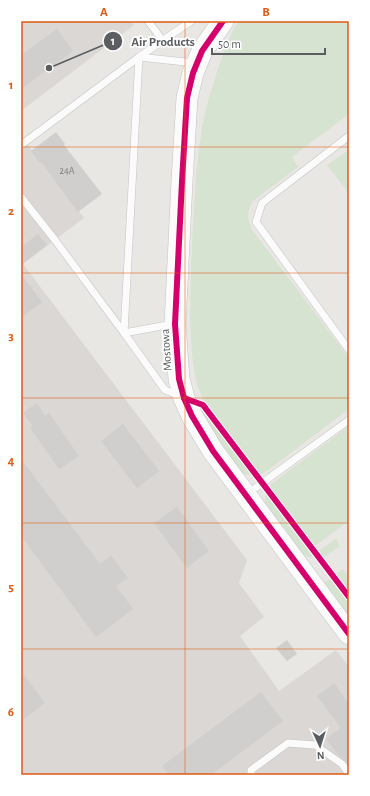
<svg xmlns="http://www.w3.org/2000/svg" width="370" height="796" viewBox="0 0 370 796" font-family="'Alegreya Sans',sans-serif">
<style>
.industrial{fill:#dad7d5}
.green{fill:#d6e3d1}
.building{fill:#d0cfcd}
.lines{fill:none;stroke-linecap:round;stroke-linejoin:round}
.lane-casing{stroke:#c3c4c3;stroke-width:8}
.secondary-casing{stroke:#c3c4c3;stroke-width:22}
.lane{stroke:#fcfbfb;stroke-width:7}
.secondary{stroke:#fcfbfb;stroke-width:21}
.cycleway-casing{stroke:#fff;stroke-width:8}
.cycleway{stroke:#d6006c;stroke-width:6}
.grid{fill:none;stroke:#e15910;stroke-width:1;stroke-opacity:0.55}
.labels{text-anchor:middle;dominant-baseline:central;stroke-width:3.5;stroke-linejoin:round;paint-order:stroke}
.number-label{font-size:10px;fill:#797c7c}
.street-label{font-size:12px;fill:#5a5e60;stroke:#fff}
.leader{fill:none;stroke:#5a5e60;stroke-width:1.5}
.callout-dot{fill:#5a5e60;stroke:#fff;stroke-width:1.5}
.mark-label{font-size:12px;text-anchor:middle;font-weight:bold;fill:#fff}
.callout-label{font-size:13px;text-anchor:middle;font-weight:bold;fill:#5a5e60;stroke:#fff;stroke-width:3.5;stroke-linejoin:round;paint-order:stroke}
.neatline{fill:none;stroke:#e15910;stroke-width:1.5}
.grid-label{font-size:13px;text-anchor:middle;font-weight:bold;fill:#e15910}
</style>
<rect width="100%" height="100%" fill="#e9e7e4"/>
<g class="industrial">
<polygon points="21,21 130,21 134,25 21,111"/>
<polygon points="21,136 84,218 23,264 247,560 239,583 264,617 240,636 279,691 336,650 349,667 349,775 21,775"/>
</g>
<g class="green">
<path d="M239 21H349V114L292 157 298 167 253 201C246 213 247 219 253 231L349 358V409L267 471 259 475 237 445 208 409 203 399 197 385 194 371 192 355 190 319 191 262 196 173 202 127 206 108 219 65 228 42 234 28Z"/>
<polygon points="349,150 349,193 327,165"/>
<polygon points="201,407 252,475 247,475 238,472 207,422"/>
<path d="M349 426V521L312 548 317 555C312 557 307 558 302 555L265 504 266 492 270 485Z"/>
<polygon points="336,539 340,546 323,558 318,551"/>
<polygon points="343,569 349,578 349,620 324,584 324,583"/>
</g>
<g class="building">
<polygon points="57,29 73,51 21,89 21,55"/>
<polygon points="56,132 65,144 64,145 102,194 78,212 41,162 40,163 31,151"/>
<polygon points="38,234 47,245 21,265 21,247"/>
<polygon points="21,274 42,302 21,318"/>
<polygon points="37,403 45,416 49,413 79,456 59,469 30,428 33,426 23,413"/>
<polygon points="123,424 159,471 137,488 101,441"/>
<polygon points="21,459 100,564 111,556 128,578 116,586 133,609 96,637 21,536"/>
<polygon points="177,507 209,551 187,568 154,523"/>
<polygon points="287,640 297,654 287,661 276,648"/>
<polygon points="21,671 45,703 21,721"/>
<polygon points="334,683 349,704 349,765 345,760 338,755 326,739 341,728 317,696"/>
<polygon points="261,692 283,721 211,775 169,775 162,766"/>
</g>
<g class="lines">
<g class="lane-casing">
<g id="lane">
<polyline points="148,21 163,41"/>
<polyline points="349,136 262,203 256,222 349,350"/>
<polyline points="21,145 139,57 195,63"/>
<polyline points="21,197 55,240 124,333 173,324"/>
<polyline points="180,396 165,390 124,333 139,57 191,21"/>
<polyline points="247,494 349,420"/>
<polyline points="251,775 251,770 288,743 315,745 342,764 349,774"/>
</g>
</g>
<g class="secondary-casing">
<polyline id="secondary" points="223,21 202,51 193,73 187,98 182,181 175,324 179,379 184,398 192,416 213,451 349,634"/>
</g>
<use href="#lane" class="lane"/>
<use href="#secondary" class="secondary"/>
<g class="cycleway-casing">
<g id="cycleway">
<polyline points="223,21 202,51 193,73 187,98 182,181 175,324 179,379 184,398 192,416 213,451 349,634"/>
<polyline points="184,398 203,405 349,597"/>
</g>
</g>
<use href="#cycleway" class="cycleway"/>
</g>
<path class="grid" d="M185 21V775M21 147H349M21 273H349M21 398H349M21 523H349M21 649H349"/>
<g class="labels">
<g class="number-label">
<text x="67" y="171">24A</text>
</g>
<g class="street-label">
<text transform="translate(166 350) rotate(-94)">Mostowa</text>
</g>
</g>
<path class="leader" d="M49 68L113 41"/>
<g class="callout-dot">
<circle cx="49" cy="68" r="4"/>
<circle cx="113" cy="41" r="10"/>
</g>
<g class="mark-label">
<text x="113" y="45">1</text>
</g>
<g class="callout-label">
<text x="163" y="46">Air Products</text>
</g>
<rect width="370" height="796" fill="none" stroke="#ffffff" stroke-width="44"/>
<g transform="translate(320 746) rotate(176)" stroke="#ffffff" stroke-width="3" paint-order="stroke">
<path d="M0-3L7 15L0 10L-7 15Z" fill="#5a5e60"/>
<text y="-6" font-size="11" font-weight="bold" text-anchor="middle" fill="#5a5e60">N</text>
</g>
<path d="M212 48v6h113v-6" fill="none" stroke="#5a5e60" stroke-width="2"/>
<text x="218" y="48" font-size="12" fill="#5a5e60" stroke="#ffffff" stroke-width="3" paint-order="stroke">50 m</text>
<rect x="22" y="22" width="326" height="752" class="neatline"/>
<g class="grid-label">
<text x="104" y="16">A</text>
<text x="266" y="16">B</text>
<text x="11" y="89">1</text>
<text x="11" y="215">2</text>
<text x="11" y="340">3</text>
<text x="11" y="465">4</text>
<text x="11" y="591">5</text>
<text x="11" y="716">6</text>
</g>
</svg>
